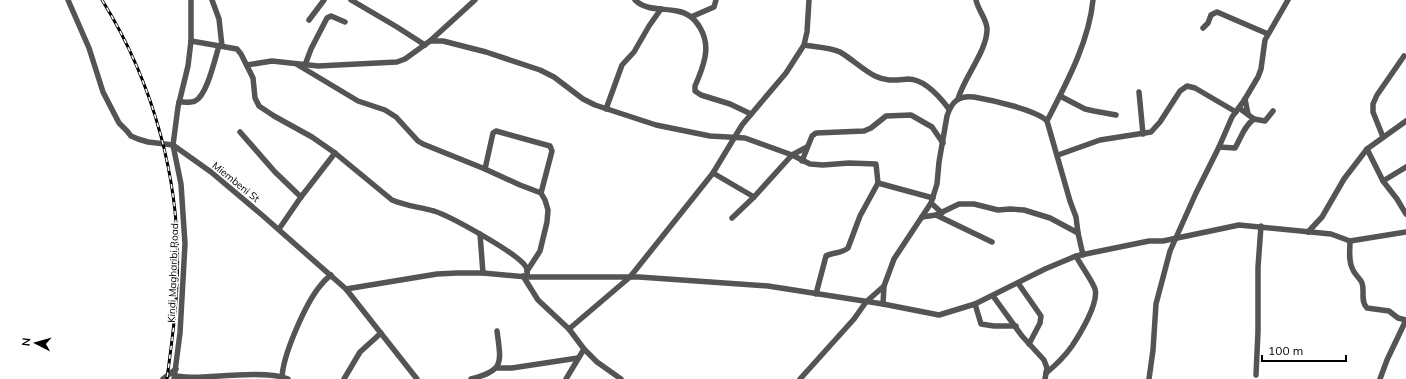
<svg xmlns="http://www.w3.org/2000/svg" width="1406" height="379" viewBox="0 0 1406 379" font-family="Mulish,sans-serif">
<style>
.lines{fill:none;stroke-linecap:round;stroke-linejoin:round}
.street{stroke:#545454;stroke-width:5.5}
.rail-casing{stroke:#000;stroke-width:3}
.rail{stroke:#fff;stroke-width:1.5;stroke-dasharray:4.5;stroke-linecap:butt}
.labels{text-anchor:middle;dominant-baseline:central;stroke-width:3;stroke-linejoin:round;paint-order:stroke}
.street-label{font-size:10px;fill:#000;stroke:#fff}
</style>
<rect width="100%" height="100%" fill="#fff"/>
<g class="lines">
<g class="street">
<polyline points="68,0 89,48 103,92 119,123 127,131 131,136 138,139 148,142 173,145 211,172 262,215 346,289 417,379"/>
<polyline points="212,0 219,19 222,46"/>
<polyline points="351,0 397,27 425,45"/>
<path d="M635 0C646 11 663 8 677 11 697 14 709 37 705 57 703 67 699 77 695 86V91L701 95 730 104 751 114"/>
<polyline points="691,17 714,7 716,0"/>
<polyline points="309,20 324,0"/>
<polyline points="1203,28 1208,23 1211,15 1217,12 1268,34"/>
<path d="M191 41 237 49 241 54 253 78 255 98 259 106 274 116 312 137 335 153 392 200C406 206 420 207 434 211 450 216 519 254 526 267 528 270 527 274 527 277"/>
<polyline points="430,41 475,0"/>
<path d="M804 45C816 47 829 47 840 52 852 59 863 70 875 76 887 82 896 80 908 79 924 79 940 97 949 109"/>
<polyline points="247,65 272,61 318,66 397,62 405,59 430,41 443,41 486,52 540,70 554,77 583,99 595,105 656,125 710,136 745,138 792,155 810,164 823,165 849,163 876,164 878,183 933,198"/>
<polyline points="298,65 358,101 385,110 396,117 418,141 423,144 485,169 520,185 541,193 545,200 548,210 547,222 540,251 527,271"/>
<polyline points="305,65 311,49 327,18 331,16 345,22"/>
<polyline points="1139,92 1143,134"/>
<polyline points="1060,96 1085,109 1094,111 1116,115"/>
<path d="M958 99C964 77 988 50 987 28 986 18 978 10 976 0"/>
<polyline points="1245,99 1248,114"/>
<path d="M179 102C184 102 191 103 195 101 207 96 215 58 219 46"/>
<polyline points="1239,108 1254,119"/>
<polyline points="606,109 622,65 634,52 649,26 661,9"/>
<path d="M1047 121C1066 84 1089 42 1093 0"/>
<polyline points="240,132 275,172 301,197"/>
<polyline points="1383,137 1373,112 1373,104 1377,95 1404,56"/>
<path d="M1219 147 1235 148C1241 138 1244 126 1254 119L1265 121 1273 111"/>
<polyline points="1367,149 1383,181 1397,199 1406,214"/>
<polyline points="1058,155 1100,140 1151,132 1160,122 1180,91 1187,86 1195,88 1236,112"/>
<polyline points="802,161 812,136 816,133 864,131 871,128 886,116 911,115 932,127 943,143"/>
<polyline points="485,169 493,133 496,131 550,146 552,151 541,193"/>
<polyline points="713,173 754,197"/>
<polyline points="1383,181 1406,167"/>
<polyline points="931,203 942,213"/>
<polyline points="936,215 992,242"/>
<polyline points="922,217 936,215 959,204 974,204 998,210 1010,209 1024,210 1050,218 1078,233"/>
<polyline points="732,218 754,197 792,155 807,147"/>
<polyline points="279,229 301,197 335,153"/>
<polyline points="1308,232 1322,217 1344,179 1367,149 1406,121"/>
<polyline points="480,234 483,273"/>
<path d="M1350 241C1350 250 1348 261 1353 270 1355 275 1360 278 1362 283 1365 291 1360 301 1367 308L1389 311 1398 318 1406 320"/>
<polyline points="523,276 538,300 569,329 584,349 597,362 621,379"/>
<polyline points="1018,283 1041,316 1040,323 1029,344"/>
<polyline points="346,289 437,274 457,273 483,273 527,277 639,277 768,286 883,304 939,315 975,304 1045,269 1076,256 1149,241 1163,241 1239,225 1331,234 1350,241 1406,232"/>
<path d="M816 294 826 256C833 252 841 254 848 248L860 216 878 183"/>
<polyline points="993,296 1022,336 1044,360 1047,368 1045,379"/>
<polyline points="883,304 884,286"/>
<polyline points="975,304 981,324 994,326 1016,326"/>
<polyline points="569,329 630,277 713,173 742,125 786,73 804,45 807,32 809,0"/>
<polyline points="496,368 512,368 578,358"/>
<path d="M1046 373C1056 365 1065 356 1072 346 1080 334 1099 303 1095 289 1093 282 1080 264 1076 256"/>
<polyline points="1256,375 1258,331 1258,267 1261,226"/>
<path d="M175 376C184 377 193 378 202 377 224 376 270 371 288 379"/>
<polyline points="163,379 176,369"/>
<polyline points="174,379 180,333 185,244 181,184 173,145 178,107 188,66 191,41 191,0"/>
<path d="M282 379C282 356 306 303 320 286 323 282 327 278 331 275"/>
<polyline points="344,379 360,352 381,333"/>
<path d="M471 379C505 370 501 363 497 331"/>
<polyline points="566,379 584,349"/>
<path d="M800 379 854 319 866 302 884 286 894 259 931 203 937 184 939 162 947 116C952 101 959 95 974 97 991 100 1037 110 1047 121L1070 201 1076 217 1078 233 1083 255"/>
<polyline points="1149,379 1153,350 1156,304 1170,251 1196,193 1219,147 1232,117 1245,99 1258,77 1261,69 1265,40 1288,0"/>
<polyline points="1380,379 1387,360 1406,320"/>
</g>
<g class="rail-casing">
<path id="rail" d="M102 0C154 83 182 185 177 283 176 315 171 347 167 379"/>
</g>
<use href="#rail" class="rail"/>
</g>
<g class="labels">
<g class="street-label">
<text transform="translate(236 182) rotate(39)">Miembeni St</text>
<text transform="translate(173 273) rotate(-88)">Kindi Magharibi Road</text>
</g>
</g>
<g transform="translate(36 343) rotate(276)" stroke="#ffffff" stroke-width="3" paint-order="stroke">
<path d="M0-3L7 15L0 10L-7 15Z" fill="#000000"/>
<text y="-6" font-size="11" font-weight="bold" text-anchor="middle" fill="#000000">N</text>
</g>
<path d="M1262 355v6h84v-6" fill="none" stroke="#000000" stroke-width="2"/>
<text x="1268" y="355" font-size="12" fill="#000000" stroke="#ffffff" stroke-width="3" paint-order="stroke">100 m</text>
</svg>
